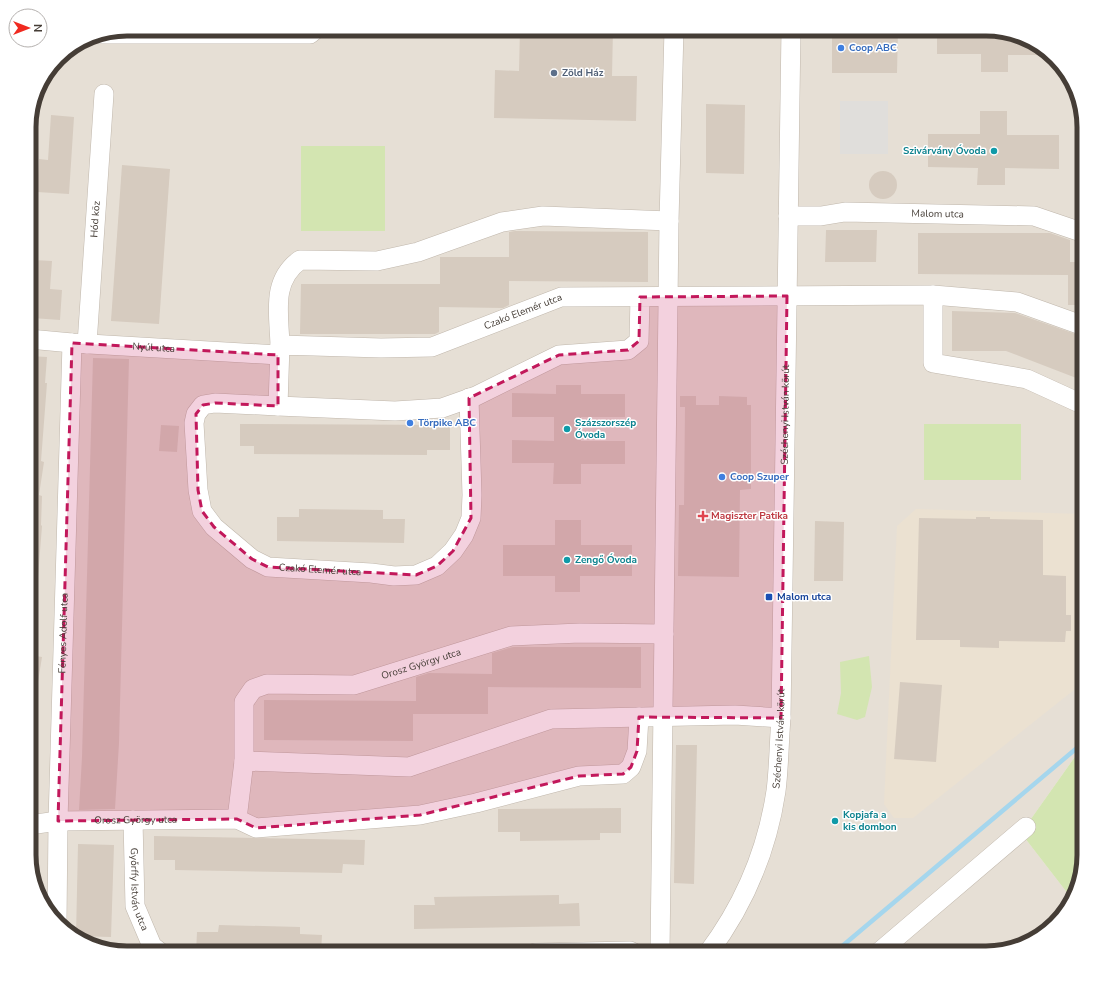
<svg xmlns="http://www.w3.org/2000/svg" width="1113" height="982" viewBox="0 0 1113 982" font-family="'Nunito Sans',sans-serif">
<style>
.residential{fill:#e6dfd5}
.education{fill:#ebe1d1}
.green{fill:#d3e5b1}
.parking{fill:#e0dedb}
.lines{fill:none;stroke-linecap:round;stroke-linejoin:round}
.stream{stroke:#a5d6ed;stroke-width:4.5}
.building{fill:#d6cbbf}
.minor-casing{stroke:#c0b7ac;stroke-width:20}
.minor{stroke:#fff;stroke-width:19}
.marked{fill:#c2185b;fill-opacity:0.2;stroke:#c2185b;stroke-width:3;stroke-dasharray:8 5;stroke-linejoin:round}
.shop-dot{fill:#3f7fe0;stroke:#fff;stroke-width:1.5}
.service-dot{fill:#5c6f8a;stroke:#fff;stroke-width:1.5}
.culture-dot{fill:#0f9aa8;stroke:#fff;stroke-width:1.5}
.health-dot{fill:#e0444e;stroke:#fff;stroke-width:1.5}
.transit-dot{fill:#1a4fb4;stroke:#fff;stroke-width:1.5}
.labels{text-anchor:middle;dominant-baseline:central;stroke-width:3;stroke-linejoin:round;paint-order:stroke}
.shop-label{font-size:10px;font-weight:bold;fill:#366cbe;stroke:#fff;text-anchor:start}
.service-label{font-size:10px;font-weight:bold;fill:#4e5e75;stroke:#fff;text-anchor:start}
.culture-label{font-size:10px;font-weight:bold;fill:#0d838f;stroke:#fff;text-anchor:start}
.street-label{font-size:10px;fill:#453d36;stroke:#fff}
.health-label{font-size:10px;font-weight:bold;fill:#be3a42;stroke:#fff;text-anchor:start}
.transit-label{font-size:10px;font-weight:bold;fill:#164399;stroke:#fff;text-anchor:start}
.rim{fill:none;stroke:#453d36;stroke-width:5}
</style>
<rect width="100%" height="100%" fill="#f2ede6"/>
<polygon class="residential" points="127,29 986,29 1024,37 1055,58 1076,89 1084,127 1084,744 1021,833 1072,899 1055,924 1024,945 986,953 127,953 90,946 58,924 37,893 29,861 29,120 39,84 62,53 90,36"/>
<polygon class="education" points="916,509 1084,514 1084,682 913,818 894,818 884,804 897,526"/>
<g class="green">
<rect x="301" y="146" width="84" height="85"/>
<rect x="924" y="424" width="97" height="56"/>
<polygon points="869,656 872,687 865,717 857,720 837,714 841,693 840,662"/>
<path d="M1084 744C1084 781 1091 871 1072 899L1021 833Z"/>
</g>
<rect class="parking" x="840" y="101" width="48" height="53"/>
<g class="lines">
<polyline class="stream" points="834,953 1084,742"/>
</g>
<g class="building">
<polygon points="520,29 613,29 612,76 637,76 636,121 494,118 495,70 519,71"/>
<polygon points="832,29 898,29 897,73 832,73"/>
<polygon points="980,29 1024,37 1051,55 1008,55 1008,72 981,72 981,54 937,54 937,31 980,32"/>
<polygon points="706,104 745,105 744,174 706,173"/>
<polygon points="980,111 1007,111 1007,135 1059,135 1059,169 1005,168 1005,185 977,185 978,168 928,167 928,134 980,134"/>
<polygon points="51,115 74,117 69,194 37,192 39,159 48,160"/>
<polygon points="122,165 170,169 159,324 111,321"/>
<circle cx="883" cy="185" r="14"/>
<polygon points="826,230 877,230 876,262 825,262"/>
<polygon points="515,231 648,232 648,282 509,281 509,305 503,308 439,307 439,332 435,334 300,334 301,284 440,284 440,257 509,257 509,232"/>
<polygon points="918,233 1050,233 1070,240 1070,262 1084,262 1084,305 1068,305 1068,275 918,274"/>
<polygon points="34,260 52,261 50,289 62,290 60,320 32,318"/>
<polygon points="952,311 1015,313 1084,337 1084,381 1006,351 952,351"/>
<polygon points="29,356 47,357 45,383 47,383 41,461 44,462 39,495 42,496 41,525 42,526 38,577 29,576"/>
<polygon points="93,358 129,359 119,743 115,809 79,810 82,757"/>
<polygon points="556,385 581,385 581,394 625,394 625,417 581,417 581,441 625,441 625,464 581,464 581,484 553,484 554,463 512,463 512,440 554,441 554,417 512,417 512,393 556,394"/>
<polygon points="680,396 696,396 696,405 719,405 719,396 747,397 747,405 751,405 751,489 740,490 739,577 678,576 679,505 684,505 685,407 680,407"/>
<polygon points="240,424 450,425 450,450 427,450 427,455 254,454 254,446 240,446"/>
<polygon points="161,425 179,426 177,452 159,451"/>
<polygon points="299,509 383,510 383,519 405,519 404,543 277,541 277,517 299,517"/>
<polygon points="976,517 990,517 990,519 1043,520 1043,575 1066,576 1066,615 1071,615 1071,631 1066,631 1065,642 999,641 999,648 960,647 960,640 916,640 919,518 976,519"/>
<polygon points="555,520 581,520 581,545 632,545 632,576 580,576 580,592 555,592 555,576 503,576 503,545 555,545"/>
<polygon points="815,521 844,522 843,581 814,581"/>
<polygon points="513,647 641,647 641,688 488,687 488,714 413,714 413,741 264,740 264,700 416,701 416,677 429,673 492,674 492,653"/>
<polygon points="29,655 42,657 36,694 29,693"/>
<polygon points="900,682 942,685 936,762 894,759"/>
<polygon points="676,745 697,745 694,884 674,883"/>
<polygon points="621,808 621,833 600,833 600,840 520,841 520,832 498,832 498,809"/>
<polygon points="154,836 365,840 364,865 343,864 342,873 175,870 175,860 154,860"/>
<polygon points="78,844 114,845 111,937 76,936"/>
<polygon points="559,895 559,904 579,903 580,926 414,929 414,905 435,905 434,897"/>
<polygon points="219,925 300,927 300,934 322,935 321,953 196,953 197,932 218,932"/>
</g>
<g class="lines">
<g class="minor-casing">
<g id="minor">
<polyline points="100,34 310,34 316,29"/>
<path id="s1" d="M788 216H821L845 212 1034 216 1084 233"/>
<polyline points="933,295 933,363 1027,379 1084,405"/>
<path id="s2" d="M640 297 639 341 628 350 559 355 476 396 442 408 395 411 278 406 280 345 381 348 432 347 561 297 933 295 1017 302 1084 326"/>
<path id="s3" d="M29 339 72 343 278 355"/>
<path id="s4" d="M87 344 104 94"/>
<path d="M280 345C279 313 271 281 300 260L377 261 418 252 502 222 543 216 669 221"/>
<path id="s5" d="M278 406 215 403 203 405 196 414 194 423 198 490 202 511 214 527 252 559 268 567 371 573 394 576 416 575 437 566 453 551 464 535 471 518 472 495 469 398"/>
<path id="s6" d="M244 761V702L253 689 267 684 354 685 511 636 580 633 664 634"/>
<polyline points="237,819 244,761 409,767 551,719 735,715 781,718"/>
<path id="s7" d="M133 820 135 906 152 946 161 953"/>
<path id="s8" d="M29 825 58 821 237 819 256 828 420 815 476 803 579 776 623 774 631 767 637 751 639 717"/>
<path id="s9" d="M57 923 58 821 72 343"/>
<polyline points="535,953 630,951 634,953"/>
<polyline points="660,953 669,221 674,29"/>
<path id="s10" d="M708 953C744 905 767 851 776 791 779 767 779 742 781 718L791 29"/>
<polyline points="878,953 1026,827"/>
</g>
</g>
<use href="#minor" class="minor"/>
</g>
<path class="marked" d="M787 296 781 718 639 717 637 751 631 767 623 774 579 776 420 815 256 828 237 819 58 821 72 343 278 355V406L215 403 203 405 196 414 198 490 202 511 214 527 252 559 268 567 416 575 437 566 453 551 471 518 469 398 559 355 628 350 639 341 640 297Z"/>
<g class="shop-dot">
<circle cx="841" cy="48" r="4"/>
<circle cx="410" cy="423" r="4"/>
<circle cx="722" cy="477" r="4"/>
</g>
<circle class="service-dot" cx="554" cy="73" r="4"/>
<g class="culture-dot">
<circle cx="994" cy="151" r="4"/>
<circle cx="567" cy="429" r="4"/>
<circle cx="567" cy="560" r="4"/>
<circle cx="835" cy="821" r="4"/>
</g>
<path class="health-dot" d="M701 510h4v4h4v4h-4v4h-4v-4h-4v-4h4z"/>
<rect class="transit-dot" x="765" y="593" width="8" height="8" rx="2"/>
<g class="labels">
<g class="shop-label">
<text x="849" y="48">Coop ABC</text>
<text x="418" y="423">Törpike ABC</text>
<text x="730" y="477">Coop Szuper</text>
</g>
<g class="service-label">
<text x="562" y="73">Zöld Ház</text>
</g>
<g class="culture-label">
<text x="986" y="151" text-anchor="end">Szivárvány Óvoda</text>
<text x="575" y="423">Százszorszép<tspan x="575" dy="12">Óvoda</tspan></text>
<text x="575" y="560">Zengő Óvoda</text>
<text x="843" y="815">Kopjafa a<tspan x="843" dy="12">kis dombon</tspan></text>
</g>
<g class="street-label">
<text stroke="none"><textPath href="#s1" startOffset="150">Malom utca</textPath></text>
<text stroke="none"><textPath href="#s4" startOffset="125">Hód köz</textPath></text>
<text stroke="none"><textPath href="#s2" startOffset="731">Czakó Elemér utca</textPath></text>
<text stroke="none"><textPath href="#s3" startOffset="125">Nyúl utca</textPath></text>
<text stroke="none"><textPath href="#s10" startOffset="554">Széchenyi István körút</textPath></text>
<text stroke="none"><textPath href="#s5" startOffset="324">Czakó Elemér utca</textPath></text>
<text stroke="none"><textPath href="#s9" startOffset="290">Fényes Adolf utca</textPath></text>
<text stroke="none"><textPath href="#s6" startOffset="247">Orosz György utca</textPath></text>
<text stroke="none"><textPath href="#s10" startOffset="230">Széchenyi István körút</textPath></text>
<text stroke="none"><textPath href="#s8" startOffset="107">Orosz György utca</textPath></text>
<text stroke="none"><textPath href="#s7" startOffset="70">Győrffy István utca</textPath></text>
</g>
<g class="health-label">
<text x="711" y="516">Magiszter Patika</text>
</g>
<g class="transit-label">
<text x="777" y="597">Malom utca</text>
</g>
</g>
<path d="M0 0H1113V982H0ZM127 36H986A91 91 0 0 1 1077 127V855A91 91 0 0 1 986 946H127A91 91 0 0 1 36 855V127A91 91 0 0 1 127 36Z" fill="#fff" fill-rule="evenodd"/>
<path class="rim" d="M127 36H986A91 91 0 0 1 1077 127V855A91 91 0 0 1 986 946H127A91 91 0 0 1 36 855V127A91 91 0 0 1 127 36Z"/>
<g transform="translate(28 28) rotate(90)"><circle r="19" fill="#ffffff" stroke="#b5b1af"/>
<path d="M0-3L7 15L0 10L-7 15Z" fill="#f02a20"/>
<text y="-6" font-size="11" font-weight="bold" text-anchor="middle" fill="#453d36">N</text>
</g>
</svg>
